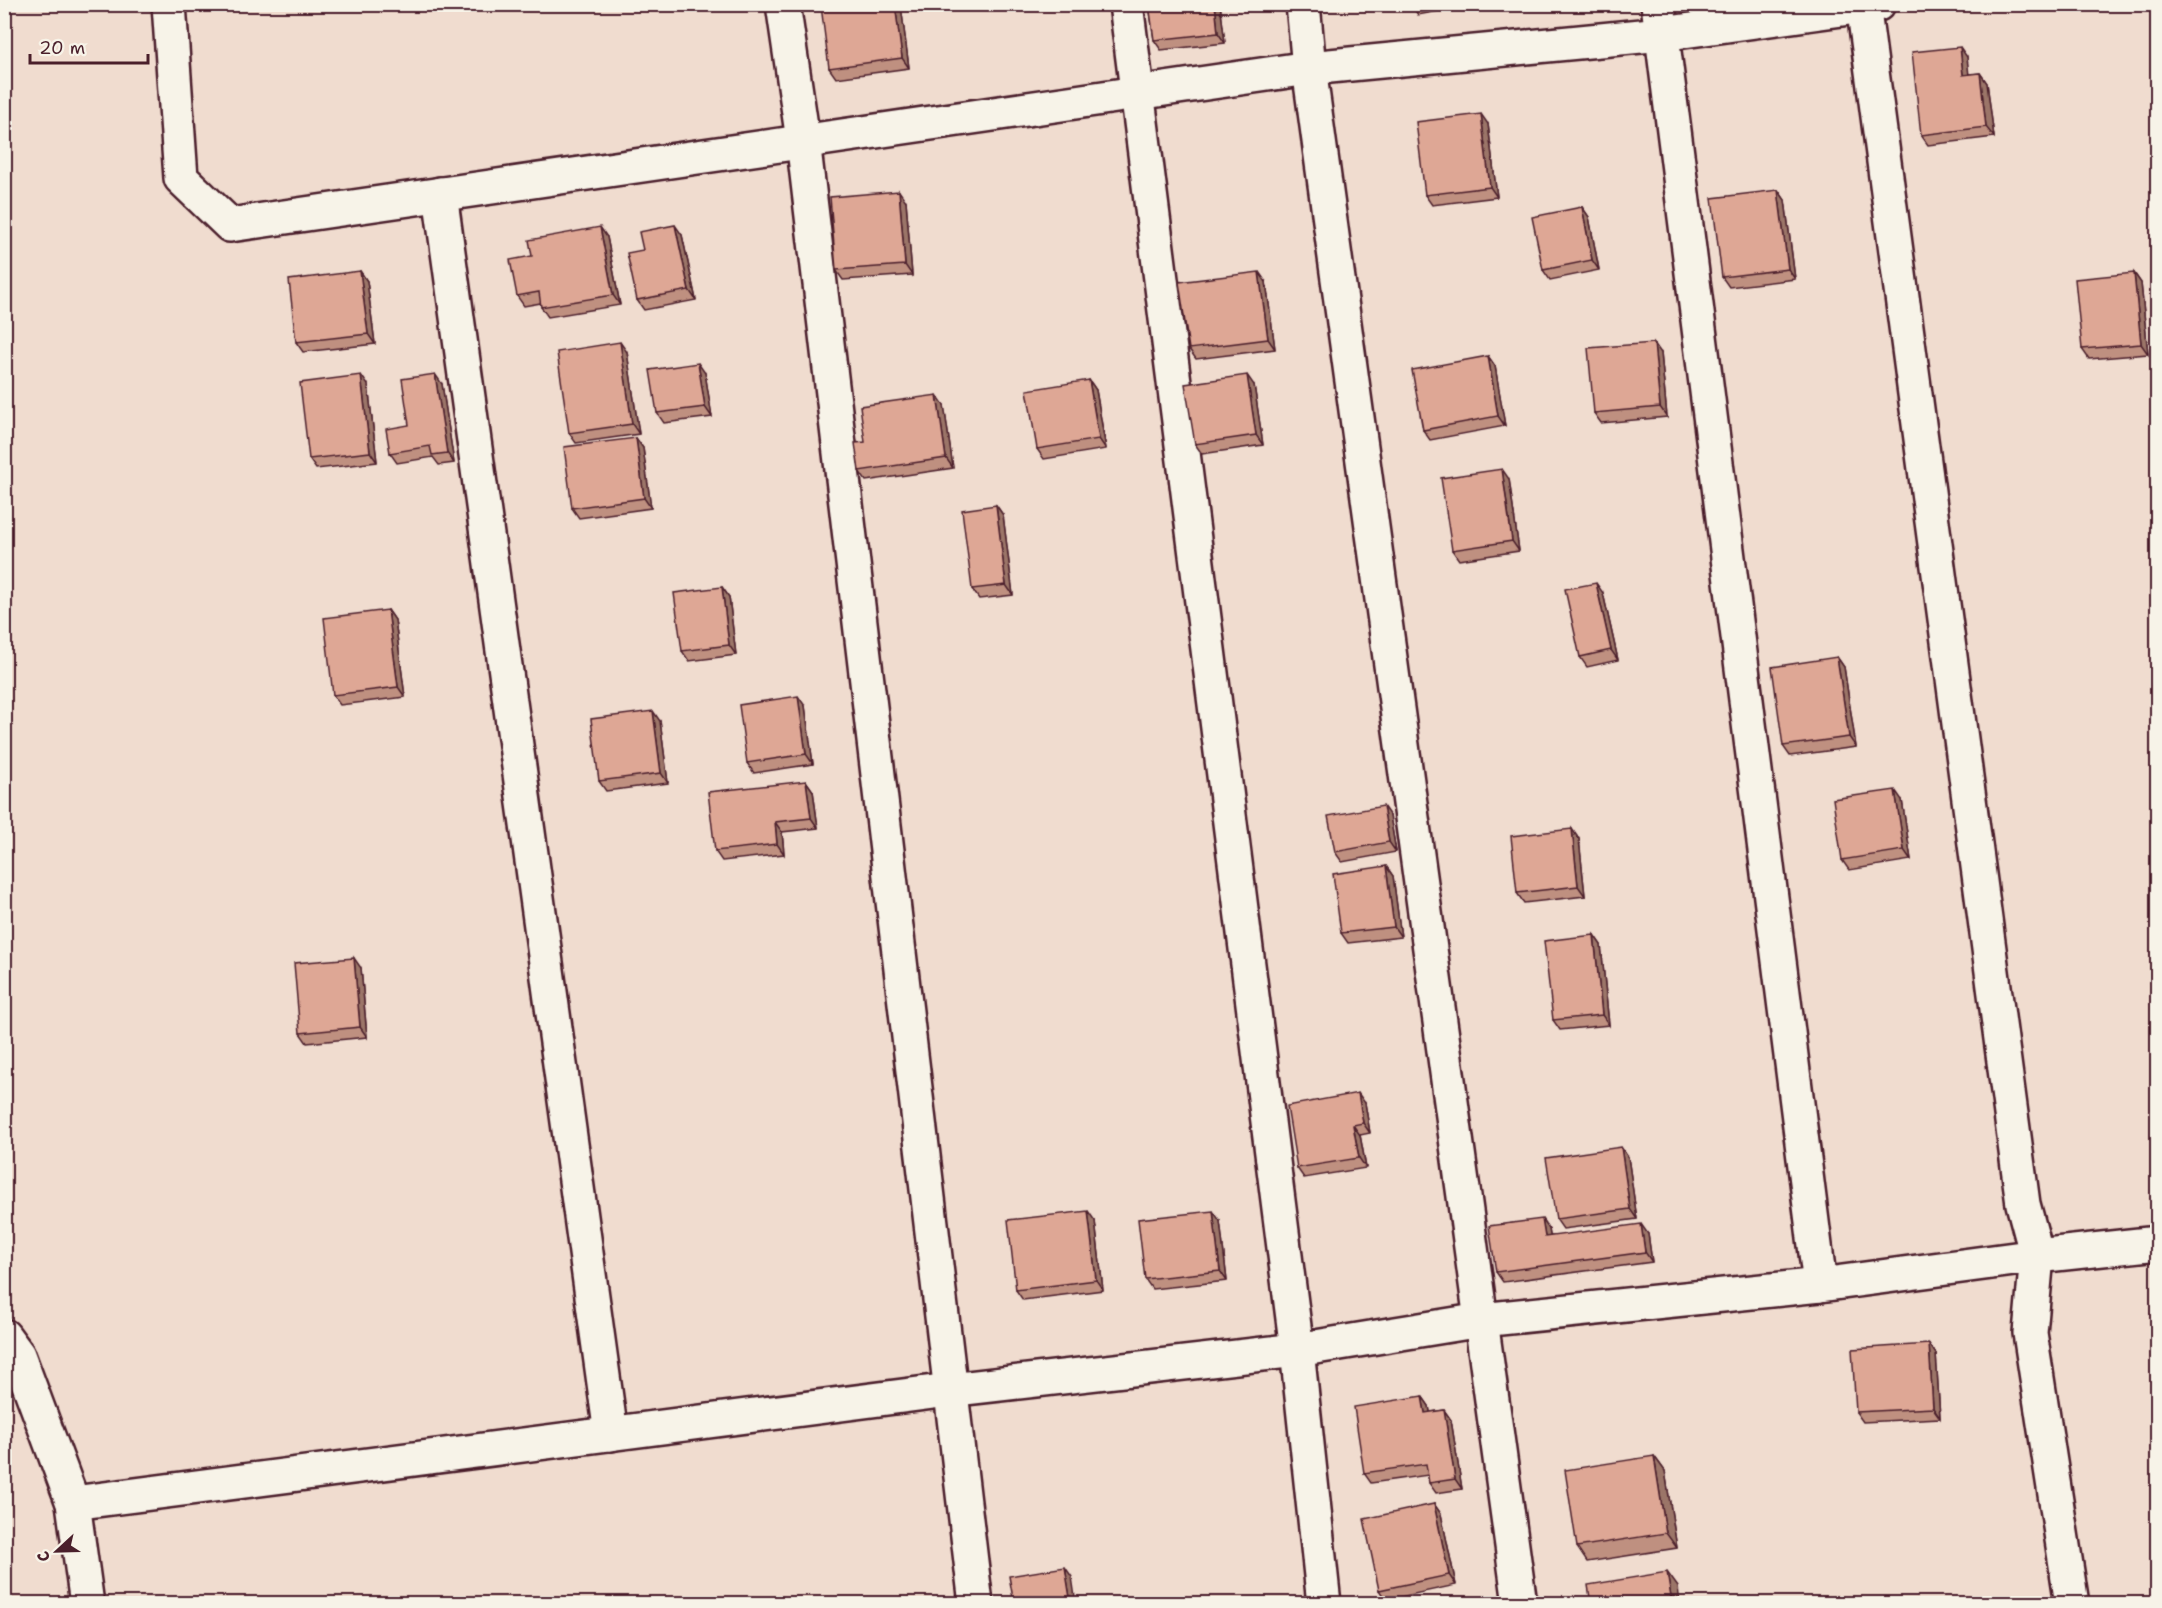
<svg xmlns="http://www.w3.org/2000/svg" width="2162" height="1608" viewBox="0 0 2162 1608" font-family="'Shantell Sans',sans-serif">
<style>
.lines{fill:none;stroke-linecap:round;stroke-linejoin:round}
.minor-casing{stroke:#4a1f2b;stroke-width:38}
.minor{stroke:#f7f3e8;stroke-width:33}
.wall{fill:#bf9080;stroke:#4a1f2b;stroke-width:1.5}
.shaded-wall{fill:#9b7568;stroke:#4a1f2b;stroke-width:1.5}
.building{fill:#dea795;stroke:#4a1f2b;stroke-width:1.5}
</style>
<rect width="100%" height="100%" fill="#f0dccf"/>
<filter id="ink" filterUnits="userSpaceOnUse"><feTurbulence type="fractalNoise" baseFrequency=".0167" numOctaves="2"/><feDisplacementMap in="SourceGraphic" scale="12" xChannelSelector="R" yChannelSelector="G"/><feConvolveMatrix kernelMatrix="1 2 1 2 8 2 1 2 1" color-interpolation-filters="sRGB"/></filter>
<g filter="url(#ink)">
<g class="lines">
<g class="minor-casing">
<g id="minor">
<polyline points="169,4 181,178 230,225 1309,68 1662,34 1878,4"/>
<polyline points="783,4 803,140 976,1604"/>
<polyline points="1126,4 1297,1350 1324,1604"/>
<polyline points="1303,4 1309,68 1520,1604"/>
<polyline points="1658,4 1820,1285"/>
<polyline points="1863,4 2023,1204 2037,1256 2030,1333 2072,1604"/>
<polyline points="440,194 611,1434"/>
<polyline points="4,1336 18,1355 73,1503 87,1604"/>
<polyline points="73,1503 949,1390 1297,1350 1481,1320 1820,1285 2037,1256 2158,1243"/>
</g>
</g>
<use href="#minor" class="minor"/>
</g>
<g class="wall">
<polygon points="834,4 899,4 901,6 909,68 836,78 829,68"/>
<polygon points="1149,4 1220,4 1225,43 1161,50 1154,40"/>
<polygon points="1411,4 1477,4 1418,15"/>
<polygon points="1967,57 1968,74 1980,73 1987,83 1994,137 1928,145 1921,135"/>
<polygon points="1488,124 1497,197 1432,205 1425,195"/>
<polygon points="1778,190 1785,200 1795,279 1729,287 1722,277"/>
<polygon points="906,201 912,275 843,280 836,270"/>
<polygon points="1582,207 1589,217 1599,270 1550,280 1543,270"/>
<polygon points="682,235 696,300 644,310 637,300 643,250"/>
<polygon points="607,237 620,305 548,317 541,307 541,303 524,306 517,296 532,256"/>
<polygon points="360,271 367,281 375,344 303,352 296,342"/>
<polygon points="2134,273 2141,283 2148,354 2089,359 2082,349"/>
<polygon points="1266,282 1275,349 1196,359 1189,349"/>
<polygon points="627,352 639,434 576,443 569,433"/>
<polygon points="1661,353 1667,417 1601,423 1594,413"/>
<polygon points="1488,356 1495,366 1505,426 1430,440 1423,430"/>
<polygon points="705,373 712,417 664,423 657,413"/>
<polygon points="1089,380 1096,390 1106,449 1044,459 1037,449"/>
<polygon points="442,384 454,463 439,465 433,457 397,463 390,453 409,425"/>
<polygon points="368,385 377,462 316,469 309,459"/>
<polygon points="1254,385 1263,445 1202,454 1195,444"/>
<polygon points="944,405 953,468 866,481 859,471 865,442"/>
<polygon points="636,438 643,448 651,508 579,518 572,508"/>
<polygon points="1509,479 1519,551 1459,560 1452,550"/>
<polygon points="996,505 1003,515 1013,595 979,599 972,589"/>
<polygon points="722,587 729,597 736,655 689,661 682,651"/>
<polygon points="1603,593 1618,660 1587,667 1580,657"/>
<polygon points="388,610 395,620 405,697 340,705 333,695"/>
<polygon points="1837,657 1844,667 1856,747 1790,756 1783,746"/>
<polygon points="805,706 813,764 754,773 747,763"/>
<polygon points="660,721 668,783 606,791 599,781"/>
<polygon points="806,781 813,791 818,828 782,832 784,854 722,861 715,851"/>
<polygon points="1902,800 1911,860 1849,870 1842,860"/>
<polygon points="1390,816 1396,852 1342,862 1335,852"/>
<polygon points="1579,839 1585,896 1524,903 1517,893"/>
<polygon points="1386,866 1393,876 1401,937 1348,943 1341,933"/>
<polygon points="1594,935 1601,945 1609,1025 1560,1030 1553,1020"/>
<polygon points="361,968 367,1037 307,1043 300,1033"/>
<polygon points="1365,1103 1370,1133 1360,1135 1366,1168 1304,1178 1297,1168"/>
<polygon points="1628,1157 1637,1219 1563,1229 1556,1219"/>
<polygon points="1095,1221 1103,1290 1023,1300 1016,1290"/>
<polygon points="1220,1221 1227,1281 1152,1289 1145,1279"/>
<polygon points="1549,1229 1550,1236 1648,1234 1652,1262 1503,1282 1496,1272"/>
<polygon points="1929,1344 1936,1354 1940,1418 1863,1422 1856,1412"/>
<polygon points="1422,1396 1429,1406 1430,1412 1444,1410 1451,1420 1462,1489 1436,1493 1429,1483 1428,1475 1371,1483 1364,1473"/>
<polygon points="1654,1456 1665,1471 1677,1548 1587,1562 1577,1547"/>
<polygon points="1434,1504 1441,1514 1456,1585 1386,1600 1379,1590"/>
</g>
<g class="shaded-wall">
<polygon points="895,4 899,4 901,6 909,68 902,58"/>
<polygon points="1215,4 1220,4 1225,43 1218,33"/>
<polygon points="1960,47 1967,57 1970,85 1963,75"/>
<polygon points="1980,73 1987,83 1994,137 1986,127"/>
<polygon points="1481,114 1488,124 1497,197 1490,187"/>
<polygon points="1778,190 1785,200 1795,279 1788,269"/>
<polygon points="899,191 906,201 912,275 905,265"/>
<polygon points="1582,207 1589,217 1599,270 1592,260"/>
<polygon points="675,225 682,235 696,300 689,290"/>
<polygon points="600,227 607,237 620,305 613,295"/>
<polygon points="360,271 367,281 375,344 368,334"/>
<polygon points="1259,272 1266,282 1275,349 1268,339"/>
<polygon points="2134,273 2141,283 2148,354 2141,344"/>
<polygon points="620,342 627,352 639,434 632,424"/>
<polygon points="1654,343 1661,353 1667,417 1660,407"/>
<polygon points="1488,356 1495,366 1505,426 1498,416"/>
<polygon points="698,363 705,373 712,417 705,407"/>
<polygon points="435,374 442,384 454,463 447,453"/>
<polygon points="361,375 368,385 377,462 370,452"/>
<polygon points="1247,375 1254,385 1263,445 1256,435"/>
<polygon points="1089,380 1096,390 1106,449 1099,439"/>
<polygon points="937,395 944,405 953,468 946,458"/>
<polygon points="636,438 643,448 651,508 644,498"/>
<polygon points="1502,469 1509,479 1519,551 1512,541"/>
<polygon points="996,505 1003,515 1013,595 1006,585"/>
<polygon points="1596,583 1603,593 1618,660 1611,650"/>
<polygon points="722,587 729,597 736,655 729,645"/>
<polygon points="388,610 395,620 405,697 398,687"/>
<polygon points="1837,657 1844,667 1856,747 1849,737"/>
<polygon points="798,696 805,706 813,764 806,754"/>
<polygon points="653,711 660,721 668,783 661,773"/>
<polygon points="806,781 813,791 818,828 811,818"/>
<polygon points="1895,790 1902,800 1911,860 1904,850"/>
<polygon points="1383,806 1390,816 1396,852 1389,842"/>
<polygon points="775,822 782,832 784,854 777,844"/>
<polygon points="1572,829 1579,839 1585,896 1578,886"/>
<polygon points="1386,866 1393,876 1401,937 1394,927"/>
<polygon points="1594,935 1601,945 1609,1025 1602,1015"/>
<polygon points="354,958 361,968 367,1037 360,1027"/>
<polygon points="1358,1093 1365,1103 1370,1133 1363,1123"/>
<polygon points="1353,1125 1360,1135 1366,1168 1359,1158"/>
<polygon points="1621,1147 1628,1157 1637,1219 1630,1209"/>
<polygon points="1088,1211 1095,1221 1103,1290 1096,1280"/>
<polygon points="1213,1211 1220,1221 1227,1281 1220,1271"/>
<polygon points="1542,1219 1549,1229 1552,1247 1545,1237"/>
<polygon points="1641,1224 1648,1234 1652,1262 1645,1252"/>
<polygon points="1929,1344 1936,1354 1940,1418 1933,1408"/>
<polygon points="1422,1396 1429,1406 1432,1423 1425,1413"/>
<polygon points="1444,1410 1451,1420 1462,1489 1455,1479"/>
<polygon points="1654,1456 1665,1471 1677,1548 1666,1533"/>
<polygon points="1434,1504 1441,1514 1456,1585 1449,1575"/>
<polygon points="1065,1567 1072,1577 1076,1604 1071,1604"/>
<polygon points="1667,1572 1678,1587 1680,1604 1672,1604"/>
</g>
<g class="building">
<polygon points="834,4 895,4 902,58 829,68 821,6"/>
<polygon points="1149,4 1215,4 1218,33 1154,40"/>
<polygon points="1960,47 1963,75 1980,73 1986,127 1921,135 1912,52"/>
<polygon points="1481,114 1490,187 1425,195 1416,122"/>
<polygon points="1778,190 1788,269 1722,277 1712,198"/>
<polygon points="899,191 905,265 836,270 830,197"/>
<polygon points="1582,207 1592,260 1543,270 1532,217"/>
<polygon points="675,225 689,290 637,300 627,253 643,250 639,232"/>
<polygon points="600,227 613,295 541,307 539,292 517,296 510,260 532,256 529,240"/>
<polygon points="360,271 368,334 296,342 289,280"/>
<polygon points="1259,272 1268,339 1189,349 1179,282"/>
<polygon points="2134,273 2141,344 2082,349 2075,279"/>
<polygon points="620,342 632,424 569,433 557,352"/>
<polygon points="1654,343 1660,407 1594,413 1588,348"/>
<polygon points="1488,356 1498,416 1423,430 1412,370"/>
<polygon points="698,363 705,407 657,413 650,370"/>
<polygon points="435,374 447,453 432,455 430,446 390,453 386,429 409,425 402,379"/>
<polygon points="361,375 370,452 309,459 300,383"/>
<polygon points="1247,375 1256,435 1195,444 1185,384"/>
<polygon points="1089,380 1099,439 1037,449 1027,390"/>
<polygon points="937,395 946,458 859,471 855,443 865,442 860,406"/>
<polygon points="636,438 644,498 572,508 564,447"/>
<polygon points="1502,469 1512,541 1452,550 1441,478"/>
<polygon points="996,505 1006,585 972,589 962,510"/>
<polygon points="1596,583 1611,650 1580,657 1565,589"/>
<polygon points="722,587 729,645 682,651 674,593"/>
<polygon points="388,610 398,687 333,695 324,618"/>
<polygon points="1837,657 1849,737 1783,746 1772,667"/>
<polygon points="798,696 806,754 747,763 739,705"/>
<polygon points="653,711 661,773 599,781 591,719"/>
<polygon points="806,781 811,818 775,822 777,844 715,851 708,792"/>
<polygon points="1895,790 1904,850 1842,860 1833,799"/>
<polygon points="1383,806 1389,842 1335,852 1328,816"/>
<polygon points="1572,829 1578,886 1517,893 1511,836"/>
<polygon points="1386,866 1394,927 1341,933 1333,874"/>
<polygon points="1594,935 1602,1015 1553,1020 1544,941"/>
<polygon points="354,958 360,1027 300,1033 294,963"/>
<polygon points="1358,1093 1363,1123 1353,1125 1359,1158 1297,1168 1287,1106"/>
<polygon points="1621,1147 1630,1209 1556,1219 1546,1158"/>
<polygon points="1088,1211 1096,1280 1016,1290 1008,1220"/>
<polygon points="1213,1211 1220,1271 1145,1279 1138,1219"/>
<polygon points="1542,1219 1545,1237 1641,1224 1645,1252 1496,1272 1489,1226"/>
<polygon points="1929,1344 1933,1408 1856,1412 1852,1349"/>
<polygon points="1422,1396 1425,1413 1444,1410 1455,1479 1429,1483 1426,1464 1364,1473 1354,1407"/>
<polygon points="1654,1456 1666,1533 1577,1547 1565,1470"/>
<polygon points="1434,1504 1449,1575 1379,1590 1364,1519"/>
<polygon points="1065,1567 1071,1604 1014,1604 1009,1576"/>
<polygon points="1667,1572 1672,1604 1591,1604 1588,1585"/>
</g>
</g>
<rect width="2162" height="1608" fill="none" stroke="#f7f3e8" stroke-width="24"/>
<rect x="12" y="12" width="2138" height="1584" fill="none" stroke="#4a1f2b" stroke-width="2" filter="url(#ink)"/>
<g transform="translate(57 1551) rotate(248)" stroke="#f7f3e8" stroke-width="4.5" paint-order="stroke">
<path d="M0-4.5L10 22L0 15L-10 22Z" fill="#4a1f2b"/>
<text y="-9" font-size="16" font-weight="bold" text-anchor="middle" fill="#4a1f2b">С</text>
</g>
<path d="M30 54v9h118v-9" fill="none" stroke="#4a1f2b" stroke-width="3"/>
<text x="39" y="54" font-size="18" fill="#4a1f2b" stroke="#f7f3e8" stroke-width="4.5" paint-order="stroke">20 m</text>
</svg>
